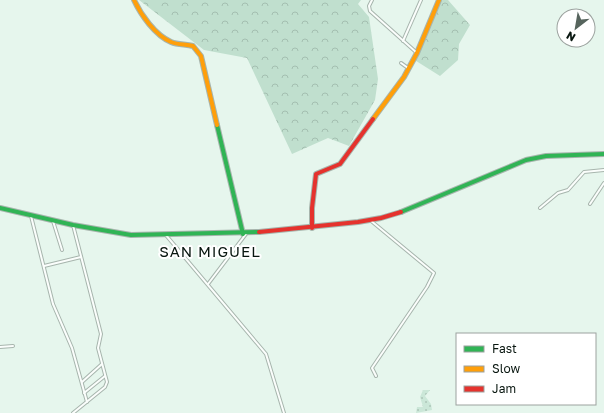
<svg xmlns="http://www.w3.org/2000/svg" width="604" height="413" viewBox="0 0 604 413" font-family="'Golos Text',sans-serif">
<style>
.grass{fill:url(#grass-dots)}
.forest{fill:url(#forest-crowns)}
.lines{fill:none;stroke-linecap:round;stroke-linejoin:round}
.street-casing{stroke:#a7b5ad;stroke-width:4}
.fast-casing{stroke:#a7b5ad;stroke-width:6}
.slow-casing{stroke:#a7b5ad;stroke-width:6}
.jam-casing{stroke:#a7b5ad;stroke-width:6}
.street{stroke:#fbfefc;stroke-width:2}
.fast{stroke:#30b455;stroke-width:4}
.slow{stroke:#ff9f0a;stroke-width:4}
.jam{stroke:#e5322d;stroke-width:4}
.labels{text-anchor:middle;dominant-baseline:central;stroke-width:4;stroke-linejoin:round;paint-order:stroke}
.quarter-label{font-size:15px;letter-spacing:1px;fill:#08160f;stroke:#fff}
</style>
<defs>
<pattern id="grass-dots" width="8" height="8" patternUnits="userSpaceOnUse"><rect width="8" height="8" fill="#cbe7d8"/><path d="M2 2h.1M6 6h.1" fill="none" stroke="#adc5b8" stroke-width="1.8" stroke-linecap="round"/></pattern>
<pattern id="forest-crowns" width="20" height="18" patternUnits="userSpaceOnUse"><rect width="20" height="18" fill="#c0dfce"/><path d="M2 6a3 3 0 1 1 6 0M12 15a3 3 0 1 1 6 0" fill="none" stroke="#a4bfb0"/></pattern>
</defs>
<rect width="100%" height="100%" fill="#e6f6ed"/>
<polygon class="grass" points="423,390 430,390 425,396 431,404 432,410 416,413 417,407 423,407 420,397"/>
<g class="forest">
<polygon points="139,0 361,0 358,4 369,17 378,79 375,100 349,146 328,138 292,154 247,58 204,50"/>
<polygon points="438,0 448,0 470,25 459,44 458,60 440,76 413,59"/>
</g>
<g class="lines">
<g class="street-casing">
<g id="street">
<polyline points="372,0 369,6 370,11 417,53"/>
<polyline points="403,41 421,0"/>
<polyline points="401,63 408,68"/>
<polyline points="590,204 604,183"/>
<polyline points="540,208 558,193 568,190 584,172 604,170"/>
<polyline points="31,216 53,304 72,348 87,402"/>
<polyline points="370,220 434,273 427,287 372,368 376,376"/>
<polyline points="53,221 62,250"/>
<polyline points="165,234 266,354 284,413"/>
<polyline points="44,266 81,257"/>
<polyline points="208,284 246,234"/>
<polyline points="0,347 13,346"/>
<polyline points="82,382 102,364"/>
<polyline points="84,393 105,376"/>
<polyline points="73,413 105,387 107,382 98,348 101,334 73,225"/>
</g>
</g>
<g class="fast-casing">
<g id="fast">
<polyline points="217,125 243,234"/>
<polyline points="0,208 73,225 131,235 259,232"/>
<polyline points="401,212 526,160 546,156 604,154"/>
</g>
</g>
<g class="slow-casing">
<g id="slow">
<path d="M134 0C141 15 155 35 171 42 178 45 186 44 193 46L201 56 217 125"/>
<polyline points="373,119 404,77 417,53 439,0"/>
</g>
</g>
<g class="jam-casing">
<g id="jam">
<polyline points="312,228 312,208 316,174 340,164 373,119"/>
<polyline points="259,232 358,222 381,218 401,212"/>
</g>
</g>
<use href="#street" class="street"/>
<use href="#fast" class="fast"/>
<use href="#slow" class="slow"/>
<use href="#jam" class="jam"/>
</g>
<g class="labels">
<g class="quarter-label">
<text x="210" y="251">SAN MIGUEL</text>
</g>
</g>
<rect x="456" y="333" width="140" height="72" fill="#ffffff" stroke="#9ca29f"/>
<rect x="464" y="346" width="20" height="6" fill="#30b455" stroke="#9ca29f"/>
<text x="492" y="353" font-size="12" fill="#08160f">Fast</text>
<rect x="464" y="366" width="20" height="6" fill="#ff9f0a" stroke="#9ca29f"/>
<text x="492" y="373" font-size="12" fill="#08160f">Slow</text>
<rect x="464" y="386" width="20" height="6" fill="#e5322d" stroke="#9ca29f"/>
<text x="492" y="393" font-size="12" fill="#08160f">Jam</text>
<g transform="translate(576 28) rotate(211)"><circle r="19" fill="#ffffff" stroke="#9ca29f"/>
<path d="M0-3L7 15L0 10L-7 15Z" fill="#56645d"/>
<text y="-6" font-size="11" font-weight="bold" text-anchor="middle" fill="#08160f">N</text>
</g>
</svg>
